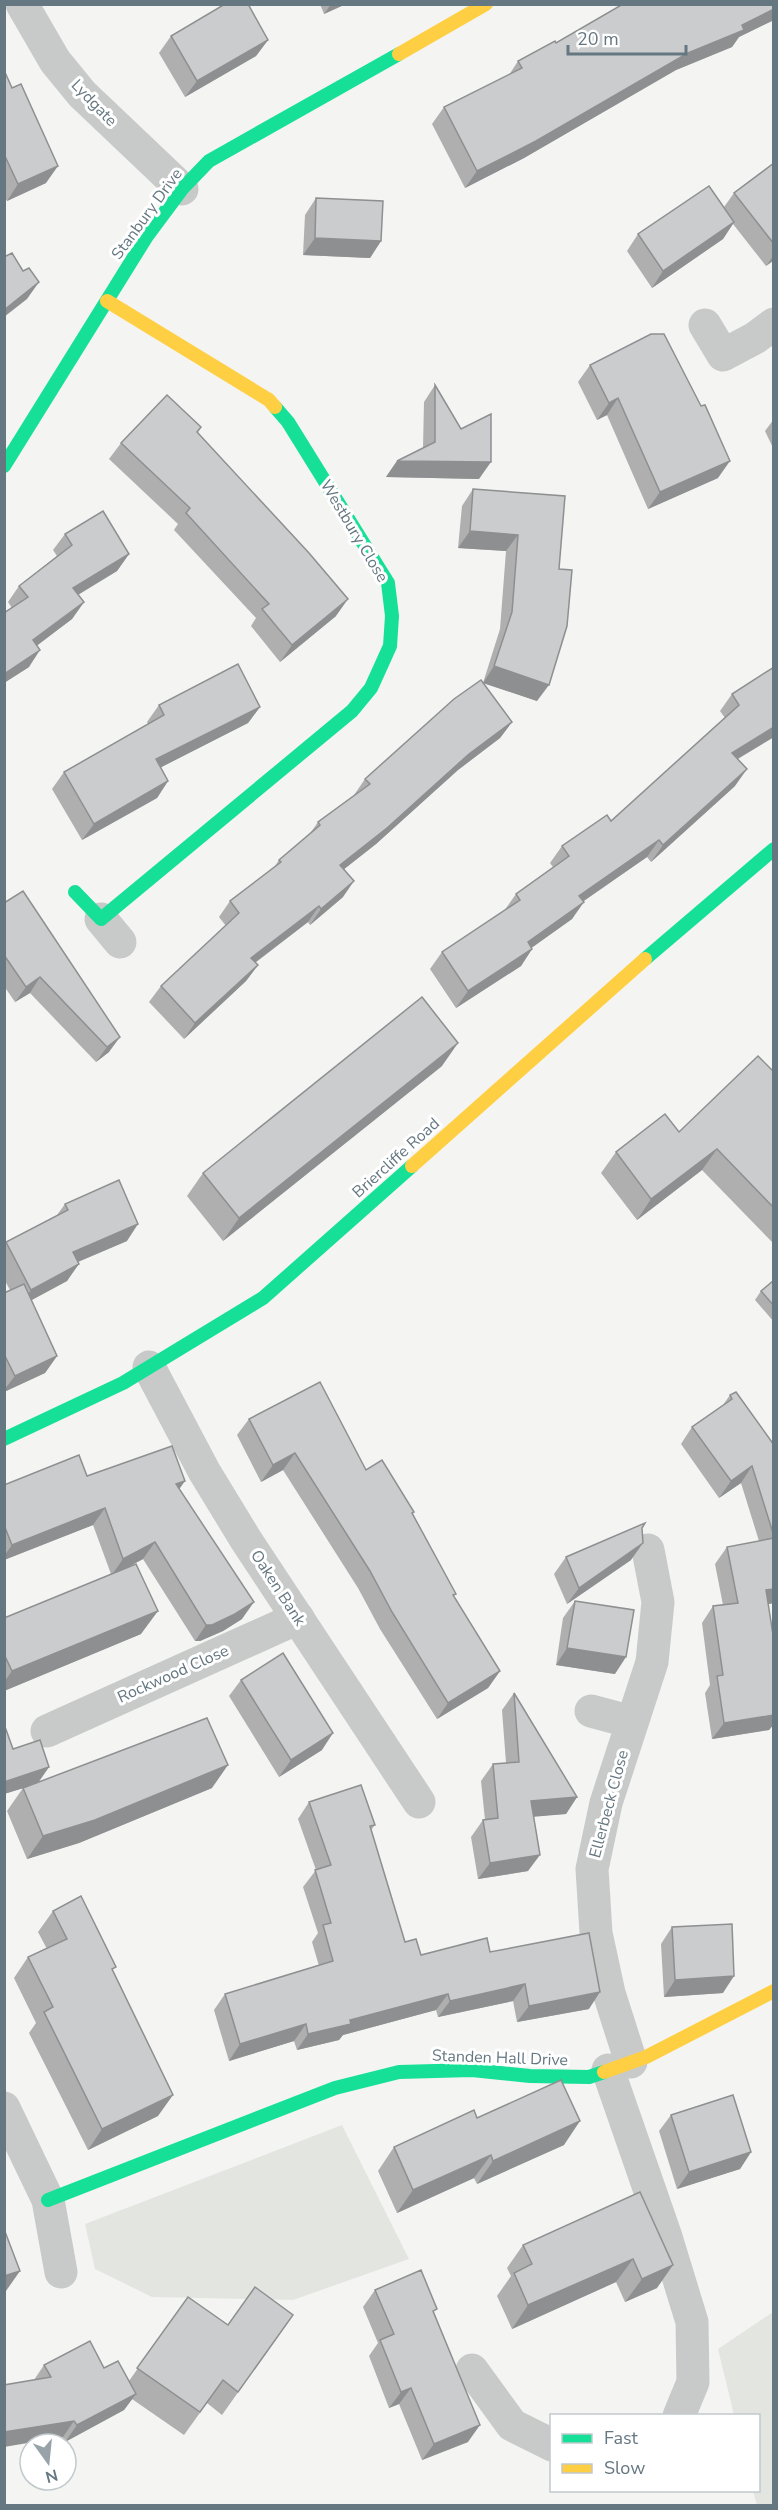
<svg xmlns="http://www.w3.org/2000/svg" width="778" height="2510" viewBox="0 0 778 2510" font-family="'Nunito Sans',sans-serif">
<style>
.green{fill:#e3e6e0}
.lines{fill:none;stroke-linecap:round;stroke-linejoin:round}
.street{stroke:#c8caca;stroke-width:33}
.fast{stroke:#16e098;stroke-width:14}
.slow{stroke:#ffcf43;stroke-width:14}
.wall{fill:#afafb0}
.shaded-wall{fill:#8e8f90}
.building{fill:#cbcccd;stroke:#8e8f90;stroke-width:1.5}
.labels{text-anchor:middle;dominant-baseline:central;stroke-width:6;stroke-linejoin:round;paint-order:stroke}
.street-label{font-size:16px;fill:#657781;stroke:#fff}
</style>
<rect width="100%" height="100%" fill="#f4f4f3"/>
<g class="green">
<polygon points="342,2125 409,2259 293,2300 152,2297 95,2269 85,2224"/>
<polygon points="773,2312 773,2505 757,2505 753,2491 758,2490 758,2416 734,2415 718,2349"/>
</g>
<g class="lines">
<g class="street">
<polyline points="22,4 55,61 82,94 182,189"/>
<polyline points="705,325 723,355 755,338 774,324"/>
<polyline points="101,919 120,942"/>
<polyline points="149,1367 204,1471 246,1540 419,1802"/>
<polyline points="591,1711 632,1722"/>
<polyline points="47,1731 298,1618"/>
<polyline points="631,2062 609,1993 596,1933 592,1869 606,1803 652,1662 658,1602 648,1550"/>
<polyline points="608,2070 666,2237 692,2322 693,2382 679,2416"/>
<polyline points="4,2108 48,2200 61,2272"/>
<polyline points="472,2370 512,2425 552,2445"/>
</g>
<g class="fast">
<polyline points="4,466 147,236 182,189 209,161 399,54"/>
<polyline points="75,892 101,919 352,711 371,688 390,646 392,616 388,583 288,422 275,407"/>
<polyline points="645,959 774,849"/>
<polyline points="4,1439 123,1383 263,1298 412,1166"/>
<polyline points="48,2200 335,2088 399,2072 472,2070 530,2076 589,2077 604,2072"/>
</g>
<g class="slow">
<polyline points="399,54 486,4"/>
<polyline points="107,301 269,400 275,407"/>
<polyline points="412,1166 645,959"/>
<polyline points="604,2072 646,2057 774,1991"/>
</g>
</g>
<g class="wall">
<polygon points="320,4 346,4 324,14"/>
<polygon points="774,4 774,20 739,37 732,47 676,70 524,158 465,188 432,124 444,107 509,75 518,61 556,43"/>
<polygon points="171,36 268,40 256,56 185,97 159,53"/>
<polygon points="4,70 46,183 7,201 4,196"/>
<polygon points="774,163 774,260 766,266 733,224 723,239 652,288 627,251 638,234 724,207 734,193"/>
<polygon points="316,198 381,241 370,258 303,255 305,215"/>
<polygon points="590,365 718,478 648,509 607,415 597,420 578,382"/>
<polygon points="435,385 479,479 386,477 397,461 423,448 424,402"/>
<polygon points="774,419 774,450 765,431"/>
<polygon points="201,427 198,432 336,616 280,662 251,626 256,618 174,530 178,524 109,459 121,443"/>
<polygon points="473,489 565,496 537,701 483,683 512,722 500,738 458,770 376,844 344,869 343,897 310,925 308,922 255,963 258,965 246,981 184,1039 149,1002 161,986 226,926 219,917 230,901 275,866 279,860 309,835 318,822 354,795 365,779 483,683 500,629 506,551 458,548 462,506"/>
<polygon points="65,534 129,554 117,571 78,595 84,602 72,619 37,645 29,667 4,683 4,613 12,608 8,602 19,586 57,556 53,550"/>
<polygon points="774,667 774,737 738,759 735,786 651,862 647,857 583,901 572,919 531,948 532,949 521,966 456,1008 430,969 442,952 504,911 516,894 553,867 550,863 562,846 611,821 725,718 720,711 732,694"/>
<polygon points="159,705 260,707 248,723 161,767 168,781 157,798 82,840 52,789 64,772 148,724 147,722"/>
<polygon points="23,891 109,1052 96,1062 30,993 15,1002 4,986 4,903"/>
<polygon points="442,1066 223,1241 187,1196 203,1173"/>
<polygon points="774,1072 774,1240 772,1242 702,1170 637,1220 601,1173 616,1152 679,1132"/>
<polygon points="65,1204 127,1241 78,1262 67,1281 31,1300 57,1356 45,1373 4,1392 4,1293 10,1290 4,1279 4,1244 6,1242 57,1215"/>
<polygon points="774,1280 774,1322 755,1300 761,1291"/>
<polygon points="730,1395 774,1445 774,1603 768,1604 774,1641 774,1724 769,1730 712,1739 705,1693 710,1685 702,1623 713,1606 723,1605 715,1564 727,1547 759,1541 741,1483 719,1498 681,1444 692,1427 723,1405"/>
<polygon points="249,1419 366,1470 413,1514 454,1597 500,1671 488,1688 437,1719 380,1629 358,1588 283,1470 261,1482 237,1435"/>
<polygon points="87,1476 179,1489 242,1619 223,1631 200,1641 195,1641 143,1559 126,1568 141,1634 4,1691 4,1618 111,1574 93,1525 4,1560 4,1485"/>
<polygon points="566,1557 631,1560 567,1604 554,1574"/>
<polygon points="575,1601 615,1674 556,1665 563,1618"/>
<polygon points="241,1680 322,1750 279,1777 229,1696"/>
<polygon points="514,1693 577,1797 566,1814 534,1816 528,1871 478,1879 471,1837 483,1820 485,1820 481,1781 493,1764 506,1763 502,1710"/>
<polygon points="4,1724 13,1749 49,1767 38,1783 212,1788 79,1843 27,1859 7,1811 23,1788 4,1794"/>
<polygon points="309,1802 375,1825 371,1830 405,1942 421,1955 490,1952 589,2009 517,2022 513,2001 438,2017 436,2010 343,2035 339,2040 297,2050 294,2041 229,2061 214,2010 225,1994 319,1966 312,1942 318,1933 303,1887 316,1870 298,1819"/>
<polygon points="53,1911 113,1971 158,2116 88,2150 29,2033 36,2023 14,1978 28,1957 47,1949 38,1932"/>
<polygon points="672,1927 723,1993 664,1997 661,1944"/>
<polygon points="671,2115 751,2152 740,2169 677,2189 659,2131"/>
<polygon points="477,2118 564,2145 477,2184 474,2178 397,2213 378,2171 394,2147"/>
<polygon points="640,2192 657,2288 625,2302 616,2282 512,2329 497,2296 511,2276 507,2268 523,2245"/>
<polygon points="375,2290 434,2314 468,2442 422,2460 399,2404 389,2408 369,2356 378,2343 363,2307"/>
<polygon points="188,2297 228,2325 293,2315 222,2415 207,2403 184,2435 132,2399 124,2410 65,2442 34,2380 44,2365 104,2368 129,2381"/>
</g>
<g class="shaded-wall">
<polygon points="331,4 346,4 324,14"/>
<polygon points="774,9 774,20 739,37 732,47 676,70 524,158 465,188 477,171 688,53"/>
<polygon points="268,40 256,56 185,97 197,81"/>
<polygon points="58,166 46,183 7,201 18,184"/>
<polygon points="734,222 723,239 652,288 663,271"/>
<polygon points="315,238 381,241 370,258 303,255"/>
<polygon points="774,255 774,260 766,266"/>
<polygon points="39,282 27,299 4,317 4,310"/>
<polygon points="618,398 607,415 597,420 609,403"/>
<polygon points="397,461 491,462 479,479 386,477"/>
<polygon points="730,461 718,478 648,509 660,492"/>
<polygon points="470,531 518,535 506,551 458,548"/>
<polygon points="129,554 117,571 61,605 73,588"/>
<polygon points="348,599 336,616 280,662 292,645"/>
<polygon points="84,602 72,619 22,657 33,640"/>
<polygon points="40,650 29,667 4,683 4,674"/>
<polygon points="494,666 549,685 537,701 483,683"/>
<polygon points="260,707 248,723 144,776 156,759"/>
<polygon points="512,722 500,738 458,770 376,844 329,881 340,865 469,754"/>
<polygon points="774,727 774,737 720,769 732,753"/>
<polygon points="747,769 735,786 651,862 663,845"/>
<polygon points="168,781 157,798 82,840 94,824"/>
<polygon points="659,840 647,857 568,912 579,896"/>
<polygon points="354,881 343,897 310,925 321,909"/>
<polygon points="584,902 572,919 516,959 528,942"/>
<polygon points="319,906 308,922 240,974 251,958"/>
<polygon points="532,949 521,966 456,1008 468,991"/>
<polygon points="258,965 246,981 184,1039 195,1023"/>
<polygon points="40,977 30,993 15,1002 26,987"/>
<polygon points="120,1037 109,1052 96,1062 107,1047"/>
<polygon points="458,1043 442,1066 223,1241 239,1218"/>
<polygon points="717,1149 702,1170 637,1220 651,1199"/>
<polygon points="138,1224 127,1241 61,1269 73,1252"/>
<polygon points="79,1264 67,1281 19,1307 31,1290"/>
<polygon points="57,1356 45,1373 4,1392 4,1390 15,1376"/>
<polygon points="295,1453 283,1470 261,1482 273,1465"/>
<polygon points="752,1466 741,1483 719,1498 731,1481"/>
<polygon points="185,1481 173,1498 176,1484"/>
<polygon points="105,1508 93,1525 4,1560 4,1556 12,1545"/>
<polygon points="155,1542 143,1559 111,1576 123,1559"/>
<polygon points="643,1543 631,1560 567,1604 579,1588"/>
<polygon points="774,1589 774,1603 755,1607 766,1590"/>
<polygon points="254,1602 242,1619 223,1631 200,1641 195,1641 206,1625"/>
<polygon points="158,1611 141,1634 4,1691 4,1682 12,1671"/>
<polygon points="567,1648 626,1657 615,1674 556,1665"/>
<polygon points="500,1671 488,1688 437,1719 448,1703"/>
<polygon points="774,1715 774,1724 769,1730 712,1739 724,1723"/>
<polygon points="333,1733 322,1750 279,1777 291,1760"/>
<polygon points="228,1765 212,1788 79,1843 27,1859 43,1836"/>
<polygon points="49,1767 37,1784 4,1794 4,1782"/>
<polygon points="577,1797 566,1814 520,1818 531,1801"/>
<polygon points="540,1855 528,1871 478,1879 490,1863"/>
<polygon points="734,1976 723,1993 664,1997 675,1980"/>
<polygon points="525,1984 513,2001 438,2017 450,2001"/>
<polygon points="600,1992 589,2009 517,2022 529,2006"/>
<polygon points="448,1994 436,2010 343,2035 339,2040 297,2050 308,2034 350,2020"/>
<polygon points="306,2024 294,2041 229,2061 240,2044"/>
<polygon points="173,2095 158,2116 88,2150 102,2129"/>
<polygon points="580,2121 564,2145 477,2184 493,2161"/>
<polygon points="751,2152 740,2169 677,2189 689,2172"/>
<polygon points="491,2155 474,2178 397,2213 413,2190"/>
<polygon points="633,2259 616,2282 512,2329 528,2305"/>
<polygon points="673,2265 657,2288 625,2302 642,2279"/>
<polygon points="20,2271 6,2291 4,2291 4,2276"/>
<polygon points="411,2388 399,2404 389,2408 401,2392"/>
<polygon points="136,2394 124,2410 65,2442 77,2425"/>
<polygon points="74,2421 63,2437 4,2447 4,2432"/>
<polygon points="480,2425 468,2442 422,2460 434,2444"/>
</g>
<g class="building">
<polygon points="225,4 248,4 268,40 197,81 171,36"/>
<polygon points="623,4 774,4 774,9 742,25 744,30 688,53 536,141 477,171 444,107 522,68 518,61 555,41 556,43"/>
<polygon points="4,70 12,88 21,84 58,166 18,184 4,154"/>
<polygon points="774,163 774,244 734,193"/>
<polygon points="709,186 734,222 663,271 638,234"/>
<polygon points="316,198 383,201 381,241 315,238"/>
<polygon points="12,253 23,271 29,268 39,282 4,310 4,257"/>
<polygon points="651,334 664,334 701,406 705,405 730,461 660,492 618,398 609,403 590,365"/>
<polygon points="435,385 461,429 491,414 491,462 397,461 435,442"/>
<polygon points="167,395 201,427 197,432 309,553 348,599 292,645 262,609 269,604 186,513 190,508 121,443"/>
<polygon points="473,489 565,496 559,569 572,570 567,626 549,685 494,666 512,612 518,535 470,531"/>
<polygon points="103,511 129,554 73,588 84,602 33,640 40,650 4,674 4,613 28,597 19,586 72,545 65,534"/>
<polygon points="238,664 260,707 156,759 168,781 94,824 64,772 164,715 159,705"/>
<polygon points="774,667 774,727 732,753 747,769 663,845 659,840 579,896 584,902 528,942 532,949 468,991 442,952 520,900 516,894 569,856 562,846 607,815 611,821 739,705 732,694"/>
<polygon points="481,680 512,722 469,754 387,828 340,865 354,881 321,909 319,906 251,958 258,965 195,1023 161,986 239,913 230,901 281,862 279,860 320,825 318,822 370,784 365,779 454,699"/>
<polygon points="23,891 120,1037 107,1047 40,977 26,987 4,955 4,903"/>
<polygon points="422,997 458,1043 239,1218 203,1173"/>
<polygon points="758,1056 774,1072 774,1208 717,1149 651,1199 616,1152 665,1114 679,1132"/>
<polygon points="119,1180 138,1224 73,1252 79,1264 31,1290 6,1242 68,1210 65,1204"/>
<polygon points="774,1280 774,1306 761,1291"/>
<polygon points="24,1284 57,1356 15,1376 4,1354 4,1293"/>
<polygon points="320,1382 366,1470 382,1460 414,1512 412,1513 456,1594 453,1595 500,1671 448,1703 392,1612 370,1571 295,1453 273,1465 249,1419"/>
<polygon points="736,1392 774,1445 773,1533 752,1466 731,1481 692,1427 732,1399 730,1395"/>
<polygon points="172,1446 185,1481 176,1484 254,1602 235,1614 212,1625 206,1625 155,1542 123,1559 105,1508 12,1545 4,1525 4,1485 79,1455 87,1476"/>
<polygon points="645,1523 642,1528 643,1543 579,1588 566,1557"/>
<polygon points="774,1538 774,1589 766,1590 774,1641 774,1715 724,1723 717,1676 723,1675 713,1606 738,1603 727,1547"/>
<polygon points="136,1564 158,1611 12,1671 4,1654 4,1618"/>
<polygon points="575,1601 634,1610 626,1657 567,1648"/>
<polygon points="283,1653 333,1733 291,1760 241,1680"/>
<polygon points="514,1693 577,1797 531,1801 540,1855 490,1863 483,1820 498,1818 493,1764 519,1762"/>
<polygon points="207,1718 228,1765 95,1820 43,1836 23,1788"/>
<polygon points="4,1724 13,1749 40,1740 49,1767 4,1782"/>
<polygon points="361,1785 375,1825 370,1826 405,1942 416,1939 421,1955 487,1938 490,1952 589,1933 600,1992 529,2006 525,1984 450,2001 448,1994 350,2020 351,2024 308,2034 306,2024 240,2044 225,1994 333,1961 323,1925 331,1923 315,1870 331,1865 309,1802"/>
<polygon points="81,1896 116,1967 112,1969 173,2095 102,2129 44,2012 53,2007 28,1957 67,1939 53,1911"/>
<polygon points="732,1924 734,1976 675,1980 672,1927"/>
<polygon points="561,2080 580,2121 493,2161 491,2155 413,2190 394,2147 474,2110 477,2118"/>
<polygon points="733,2095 751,2152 689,2172 671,2115"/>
<polygon points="640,2192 673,2265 642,2279 633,2259 528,2305 514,2273 532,2264 523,2245"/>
<polygon points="4,2229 20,2271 4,2276"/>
<polygon points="421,2270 437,2309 433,2311 480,2425 434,2444 411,2388 401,2392 380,2340 394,2334 375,2290"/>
<polygon points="255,2287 293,2315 238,2392 223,2380 200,2412 137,2368 188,2297 228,2325"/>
<polygon points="90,2341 104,2368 118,2361 136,2394 77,2425 74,2421 4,2432 4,2385 51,2377 44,2365"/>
</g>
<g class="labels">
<g class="street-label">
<text transform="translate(94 103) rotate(46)">Lydgate</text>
<text transform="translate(147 214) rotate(-54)">Stanbury Drive</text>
<text transform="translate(354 531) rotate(59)">Westbury Close</text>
<text transform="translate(396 1158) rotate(-42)">Briercliffe Road</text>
<text transform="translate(278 1588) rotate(57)">Oaken Bank</text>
<text transform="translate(173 1674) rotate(-24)">Rockwood Close</text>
<text transform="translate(609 1804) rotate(-75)">Ellerbeck Close</text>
<text transform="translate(500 2058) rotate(2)">Standen Hall Drive</text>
</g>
</g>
<rect width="778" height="2510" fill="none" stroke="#657781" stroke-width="12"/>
<rect x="550" y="2414" width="210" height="78" fill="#ffffff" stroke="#c1c9cd" stroke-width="1.5"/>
<rect x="562" y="2434" width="30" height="9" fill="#16e098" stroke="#c1c9cd" stroke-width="1.5"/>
<text x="604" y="2444" font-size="18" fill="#657781">Fast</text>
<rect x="562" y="2464" width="30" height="9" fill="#ffcf43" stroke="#c1c9cd" stroke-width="1.5"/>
<text x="604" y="2474" font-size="18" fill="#657781">Slow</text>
<g transform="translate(48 2462) rotate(165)"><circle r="28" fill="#ffffff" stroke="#c1c9cd" stroke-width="1.5"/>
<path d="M0-4.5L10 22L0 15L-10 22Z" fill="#97a3a9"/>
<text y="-9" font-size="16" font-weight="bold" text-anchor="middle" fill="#657781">N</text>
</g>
<path d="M568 45v9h118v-9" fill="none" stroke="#657781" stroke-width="3"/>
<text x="577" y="45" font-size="18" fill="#657781" stroke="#ffffff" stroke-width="4.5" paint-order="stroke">20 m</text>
</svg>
